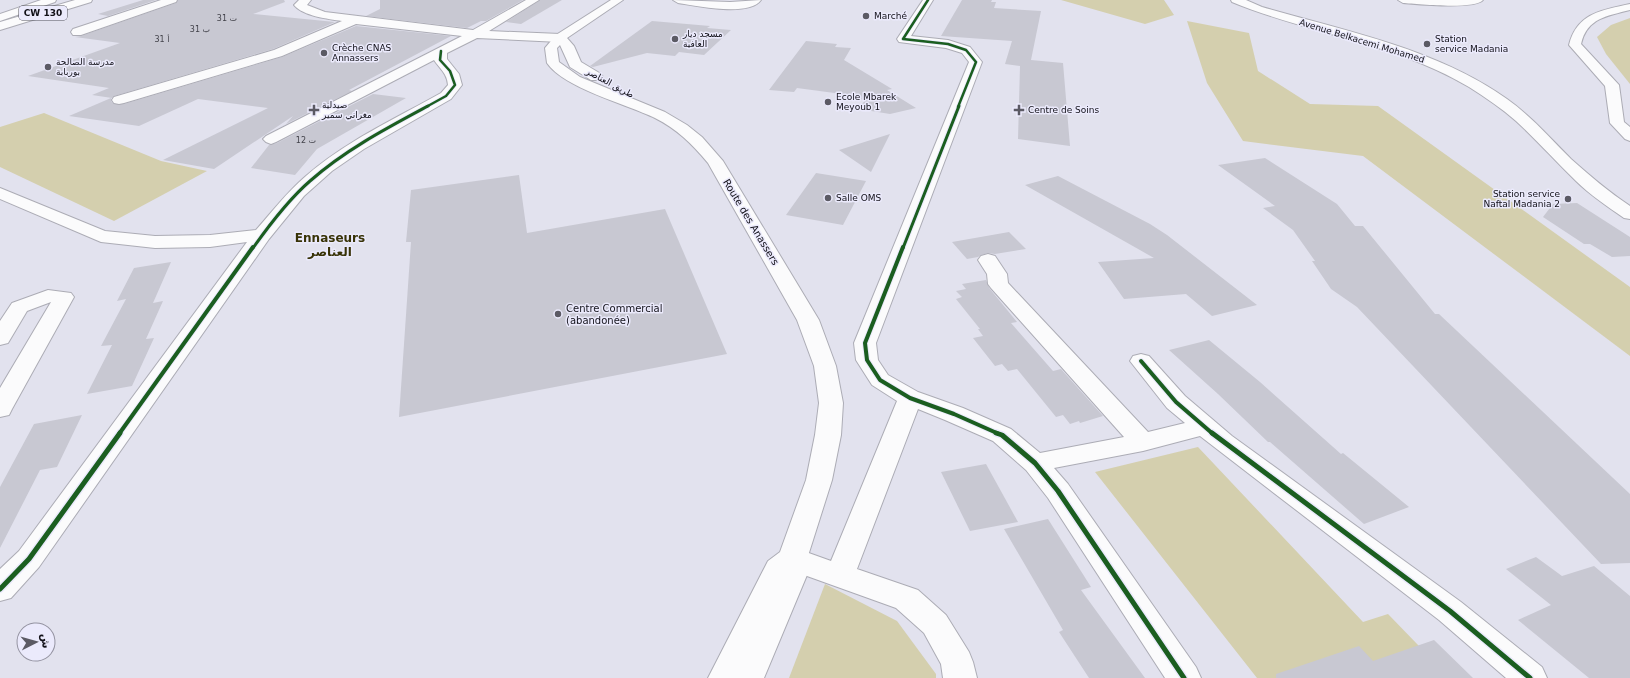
<svg xmlns="http://www.w3.org/2000/svg" width="1630" height="678" viewBox="0 0 1630 678" font-family="'DejaVu Sans',Vazirmatn,sans-serif">
<style>
.green{fill:#d4cfae}
.building{fill:#c8c8d2}
.lines{fill:none;stroke-linecap:round;stroke-linejoin:round}
.minor-casing{stroke:#acacb5;stroke-width:2}
.major-casing{stroke:#acacb5;stroke-width:2}
.highway-casing{stroke:#acacb5;stroke-width:2}
.minor{fill:#fbfbfc;fill-rule:evenodd}
.major{fill:#fbfbfc;fill-rule:evenodd}
.highway{fill:#fbfbfc;fill-rule:evenodd}
.cycleway-far3-casing{stroke:#ebeafc;stroke-width:4}
.cycleway-far2-casing{stroke:#ebeafc;stroke-width:5}
.cycleway-far1-casing{stroke:#ebeafc;stroke-width:6}
.cycleway-casing{stroke:#ebeafc;stroke-width:8}
.cycleway-far3{stroke:#1b5e20;stroke-width:2.5}
.cycleway-far2{stroke:#1b5e20;stroke-width:3}
.cycleway-far1{stroke:#1b5e20;stroke-width:4}
.cycleway{stroke:#1b5e20;stroke-width:5}
.poi-dot{fill:#5b5a64;stroke:#ebeafc;stroke-width:1.5}
.labels{text-anchor:middle;dominant-baseline:central;stroke-width:3;stroke-linejoin:round;paint-order:stroke}
.number-label{font-size:8px;fill:#42424a}
.shield{fill:#ebeafc;stroke:#53525d;stroke-width:1}
.shield-label{font-size:9px;font-weight:bold;fill:#121119}
.far-poi-label{font-size:9px;fill:#121119;stroke:#ebeafc;text-anchor:start}
.far-street-label{font-size:9px;fill:#121119;stroke:#ebeafc}
.street-label{font-size:10px;fill:#121119;stroke:#ebeafc}
.poi-label{font-size:10px;fill:#121119;stroke:#ebeafc;text-anchor:start}
.quarter-label{font-size:12px;font-weight:bold;fill:#383307;stroke:#ebeafc}
</style>
<rect width="100%" height="100%" fill="#e2e2ee"/>
<g class="green">
<polygon points="1061,0 1164,0 1174,15 1145,24"/>
<polygon points="1630,18 1630,84 1606,54 1597,37 1611,25"/>
<polygon points="1187,21 1249,33 1258,71 1310,104 1378,106 1630,287 1630,356 1363,156 1243,141 1207,83"/>
<polygon points="44,113 161,161 207,171 114,221 0,167 0,127"/>
<polygon points="1198,447 1363,622 1388,614 1450,678 1257,678 1095,472"/>
<polygon points="825,584 897,621 936,674 936,678 789,678"/>
</g>
<g class="building">
<polygon points="143,0 156,0 108,16 98,14"/>
<polygon points="178,0 284,0 285,2 253,14 335,22 273,49 114,96 112,98 92,95 109,88 28,76 120,43 75,37 81,36 176,3"/>
<polygon points="380,0 523,0 486,21 481,21 467,28 366,16 380,9"/>
<polygon points="540,0 562,0 521,24 506,22"/>
<polygon points="962,0 992,0 991,2 996,2 994,8 1041,11 1031,60 1063,63 1070,146 1018,139 1020,66 1005,64 1012,41 941,36"/>
<polygon points="652,21 710,26 707,28 731,30 704,55 679,52 675,56 647,53 593,67 590,66"/>
<polygon points="356,26 451,36 349,90 352,91 286,124 293,116 214,169 163,160 268,108 198,99 139,126 69,116 111,98 111,101 114,104 124,104 282,57"/>
<polygon points="806,41 837,44 835,47 851,48 844,60 892,89 887,90 916,108 890,114 859,109 865,100 840,97 842,94 797,88 794,92 769,90"/>
<polygon points="373,94 406,98 317,149 295,175 251,168 269,145 277,143"/>
<polygon points="890,134 871,172 839,150"/>
<polygon points="1265,158 1337,204 1355,226 1363,226 1435,314 1439,314 1630,494 1630,563 1601,564 1357,307 1331,289 1312,261 1315,261 1293,230 1263,208 1275,206 1218,165"/>
<polygon points="816,173 866,181 843,225 786,215"/>
<polygon points="519,175 527,233 665,209 727,354 399,417 411,242 406,242 411,190"/>
<polygon points="1058,176 1150,224 1167,235 1257,305 1212,316 1186,294 1124,299 1098,262 1154,258 1025,185"/>
<polygon points="1577,203 1630,237 1630,256 1612,257 1590,244 1584,244 1543,217 1553,204"/>
<polygon points="1009,232 1026,249 995,254 988,253 981,255 978,257 967,259 952,242"/>
<polygon points="171,262 153,303 163,301 146,339 154,338 132,386 87,394 112,345 101,346 126,299 117,301 134,268"/>
<polygon points="986,280 990,289 1017,322 1011,323 1053,371 1061,369 1103,416 1080,423 1079,421 1070,424 1063,415 1056,417 1017,369 1008,371 1002,364 995,366 973,338 983,336 978,329 980,329 956,299 962,297 956,291 966,289 962,284"/>
<polygon points="1209,340 1260,382 1341,454 1343,453 1409,507 1364,524 1270,442 1268,442 1218,394 1169,350"/>
<polygon points="82,415 57,467 40,470 0,548 0,487 34,424"/>
<polygon points="986,464 1018,522 970,531 941,472"/>
<polygon points="1048,519 1091,587 1081,590 1145,678 1089,678 1059,632 1063,630 1004,529"/>
<polygon points="1536,557 1562,576 1594,566 1630,596 1630,678 1589,678 1518,620 1551,605 1506,569"/>
<polygon points="1434,640 1473,678 1276,678 1276,674 1359,646 1373,661"/>
</g>
<g class="lines">
<g class="minor-casing">
<g id="minor">
<polygon points="161,0 177,0 176,2 81,35 73,35 71,32 73,29"/>
<path d="M299 0H311L307 5 325 12 473 30 526 0H539L489 31 560 34 564 35 566 38 564 41 560 42 477 38 447 53V59L459 74 462 85 451 99 364 149 332 171 304 196 269 239 39 567 11 598 0 601V569L19 551 247 242 210 247 155 248 101 242 0 199V188L105 231 155 236 210 235 256 230C272 212 287 192 306 176 346 141 395 119 441 93L448 85C447 73 440 69 434 60L276 142 271 144 266 142 263 139 266 136 462 36 356 24 282 56 124 103 119 104 114 103 112 100 114 97 274 50 342 21C328 19 303 16 294 5Z"/>
<path d="M673 0 730 2 761 0C749 17 697 6 678 3Z"/>
<polygon points="923,0 933,0 911,36 948,40 970,47 982,62 876,343 878,360 888,375 918,392 963,408 1011,429 1040,453 1124,437 991,288 988,284 987,274 978,260 981,256 988,254 995,256 1007,274 1008,283 1148,432 1185,423 1167,408 1130,361 1133,356 1141,354 1149,356 1185,396 1232,436 1461,602 1542,667 1547,678 1506,678 1439,620 1200,436 1143,451 1054,468 1068,484 1196,667 1201,678 1165,678 1048,498 1026,470 993,441 945,420 918,409 857,569 918,590 946,615 969,652 973,662 977,678 943,678 941,664 924,633 896,608 782,567 777,559 782,551 792,547 831,561 897,401 872,385 856,360 854,343 969,62 962,53 946,48 899,42 897,39"/>
<path d="M1398 0H1483C1475 10 1417 4 1403 3Z"/>
<path d="M1630 4V10C1607 16 1587 18 1581 44L1619 85 1624 122 1630 127V141L1625 139 1610 123 1605 86 1569 45C1577 13 1602 10 1630 4Z"/>
<polygon points="48,290 71,293 74,297 12,409 9,415 0,417 0,388 51,302 27,311 8,343 0,345 0,321 12,303"/>
</g>
</g>
<g class="major-casing">
<g id="major">
<polygon points="75,0 92,0 91,2 0,30 0,22"/>
<path d="M611 0H623L567 38 574 46 581 62 601 74 603 77 601 80H591L570 67 560 45 557 48 559 62 580 77 665 112 687 125 702 137 723 161 819 320 836 366 843 403 841 435 832 480 807 559 809 565 807 575 764 678H708L768 561 780 552 806 480 815 435 819 403 814 366 797 320 708 163C692 144 677 129 655 118 626 104 564 88 547 63L545 48 556 35Z"/>
<path d="M1231 0H1246L1262 7C1345 31 1435 48 1507 99 1531 116 1550 138 1571 159 1590 176 1609 192 1630 206V219L1624 218C1607 206 1590 195 1576 181 1555 161 1537 140 1516 121 1501 108 1485 97 1469 87 1396 43 1309 34 1232 2Z"/>
</g>
</g>
<g class="highway-casing">
<polygon id="highway" points="41,0 56,0 55,2 0,21 0,14"/>
</g>
<use href="#minor" class="minor"/>
<use href="#major" class="major"/>
<use href="#highway" class="highway"/>
<g class="cycleway-far3-casing">
<g id="cycleway-far3">
<polyline points="928,0 903,39 948,44 966,50 976,62 958,107"/>
<polyline points="426,107 446,96 455,85 450,71 440,60 441,51"/>
</g>
</g>
<g class="cycleway-far2-casing">
<g id="cycleway-far2">
<path d="M253 248C270 224 288 200 310 181 345 150 387 128 428 106"/>
<polyline points="903,248 959,106"/>
</g>
</g>
<g class="cycleway-far1-casing">
<g id="cycleway-far1">
<polyline points="903,247 865,343 867,360 880,380 910,398 954,414 999,434"/>
<polyline points="1141,361 1176,402 1213,434"/>
<polyline points="119,434 253,247"/>
</g>
</g>
<g class="cycleway-casing">
<g id="cycleway">
<polyline points="996,433 1002,435 1035,463 1058,491 1184,678"/>
<polyline points="1212,433 1450,611 1530,678"/>
<polyline points="0,589 29,559 120,433"/>
</g>
</g>
<use href="#cycleway-far3" class="cycleway-far3"/>
<use href="#cycleway-far2" class="cycleway-far2"/>
<use href="#cycleway-far1" class="cycleway-far1"/>
<use href="#cycleway" class="cycleway"/>
</g>
<g class="poi-dot">
<circle cx="866" cy="16" r="4"/>
<circle cx="675" cy="39" r="4"/>
<circle cx="1427" cy="44" r="4"/>
<circle cx="324" cy="53" r="4"/>
<circle cx="48" cy="67" r="4"/>
<circle cx="828" cy="102" r="4"/>
<path d="M312 104h4v4h4v4h-4v4h-4v-4h-4v-4h4z"/>
<path d="M1017 104h4v4h4v4h-4v4h-4v-4h-4v-4h4z"/>
<circle cx="828" cy="198" r="4"/>
<circle cx="1568" cy="199" r="4"/>
<circle cx="558" cy="314" r="4"/>
</g>
<g class="labels">
<g class="number-label">
<text x="227" y="18">31 ت</text>
<text x="200" y="29">31 ب</text>
<text x="162" y="39">31 أ</text>
<text x="306" y="140">ت 12</text>
</g>
<rect class="shield" x="19" y="6" width="48" height="14" rx="3"/>
<g class="shield-label">
<text x="43" y="13">CW 130</text>
</g>
<g class="far-poi-label">
<text x="874" y="16">Marché</text>
<text x="683" y="34">مسجد ديار<tspan x="683" dy="10">العافية</tspan></text>
<text x="1435" y="39">Station<tspan x="1435" dy="10">service Madania</tspan></text>
<text x="332" y="48">Crèche CNAS<tspan x="332" dy="10">Annassers</tspan></text>
<text x="56" y="62">مدرسة الصالحة<tspan x="56" dy="10">بوربابة</tspan></text>
<text x="836" y="97">Ecole Mbarek<tspan x="836" dy="10">Meyoub 1</tspan></text>
<text x="322" y="105">صيدلية<tspan x="322" dy="10">مغراني سمير</tspan></text>
<text x="1028" y="110">Centre de Soins</text>
<text x="1560" y="194" text-anchor="end">Station service<tspan x="1560" dy="10">Naftal Madania 2</tspan></text>
<text x="836" y="198">Salle OMS</text>
</g>
<g class="far-street-label">
<text transform="translate(1362 41) rotate(17)">Avenue Belkacemi Mohamed</text>
<text transform="translate(610 83) rotate(28)">طريق العناصر</text>
</g>
<g class="street-label">
<text transform="translate(751 222) rotate(59)">Route des Anassers</text>
</g>
<g class="poi-label">
<text x="566" y="308">Centre Commercial<tspan x="566" dy="12">(abandonée)</tspan></text>
</g>
<g class="quarter-label">
<text x="330" y="238">Ennaseurs<tspan x="330" dy="14">العناصر</tspan></text>
</g>
</g>
<g transform="translate(36 642) rotate(84)"><circle r="19" fill="#ebeafc" stroke="#9493a1"/>
<path d="M0-3L7 15L0 10L-7 15Z" fill="#5b5a64"/>
<text y="-6" font-size="11" font-weight="bold" text-anchor="middle" fill="#121119">ش</text>
</g>
</svg>
